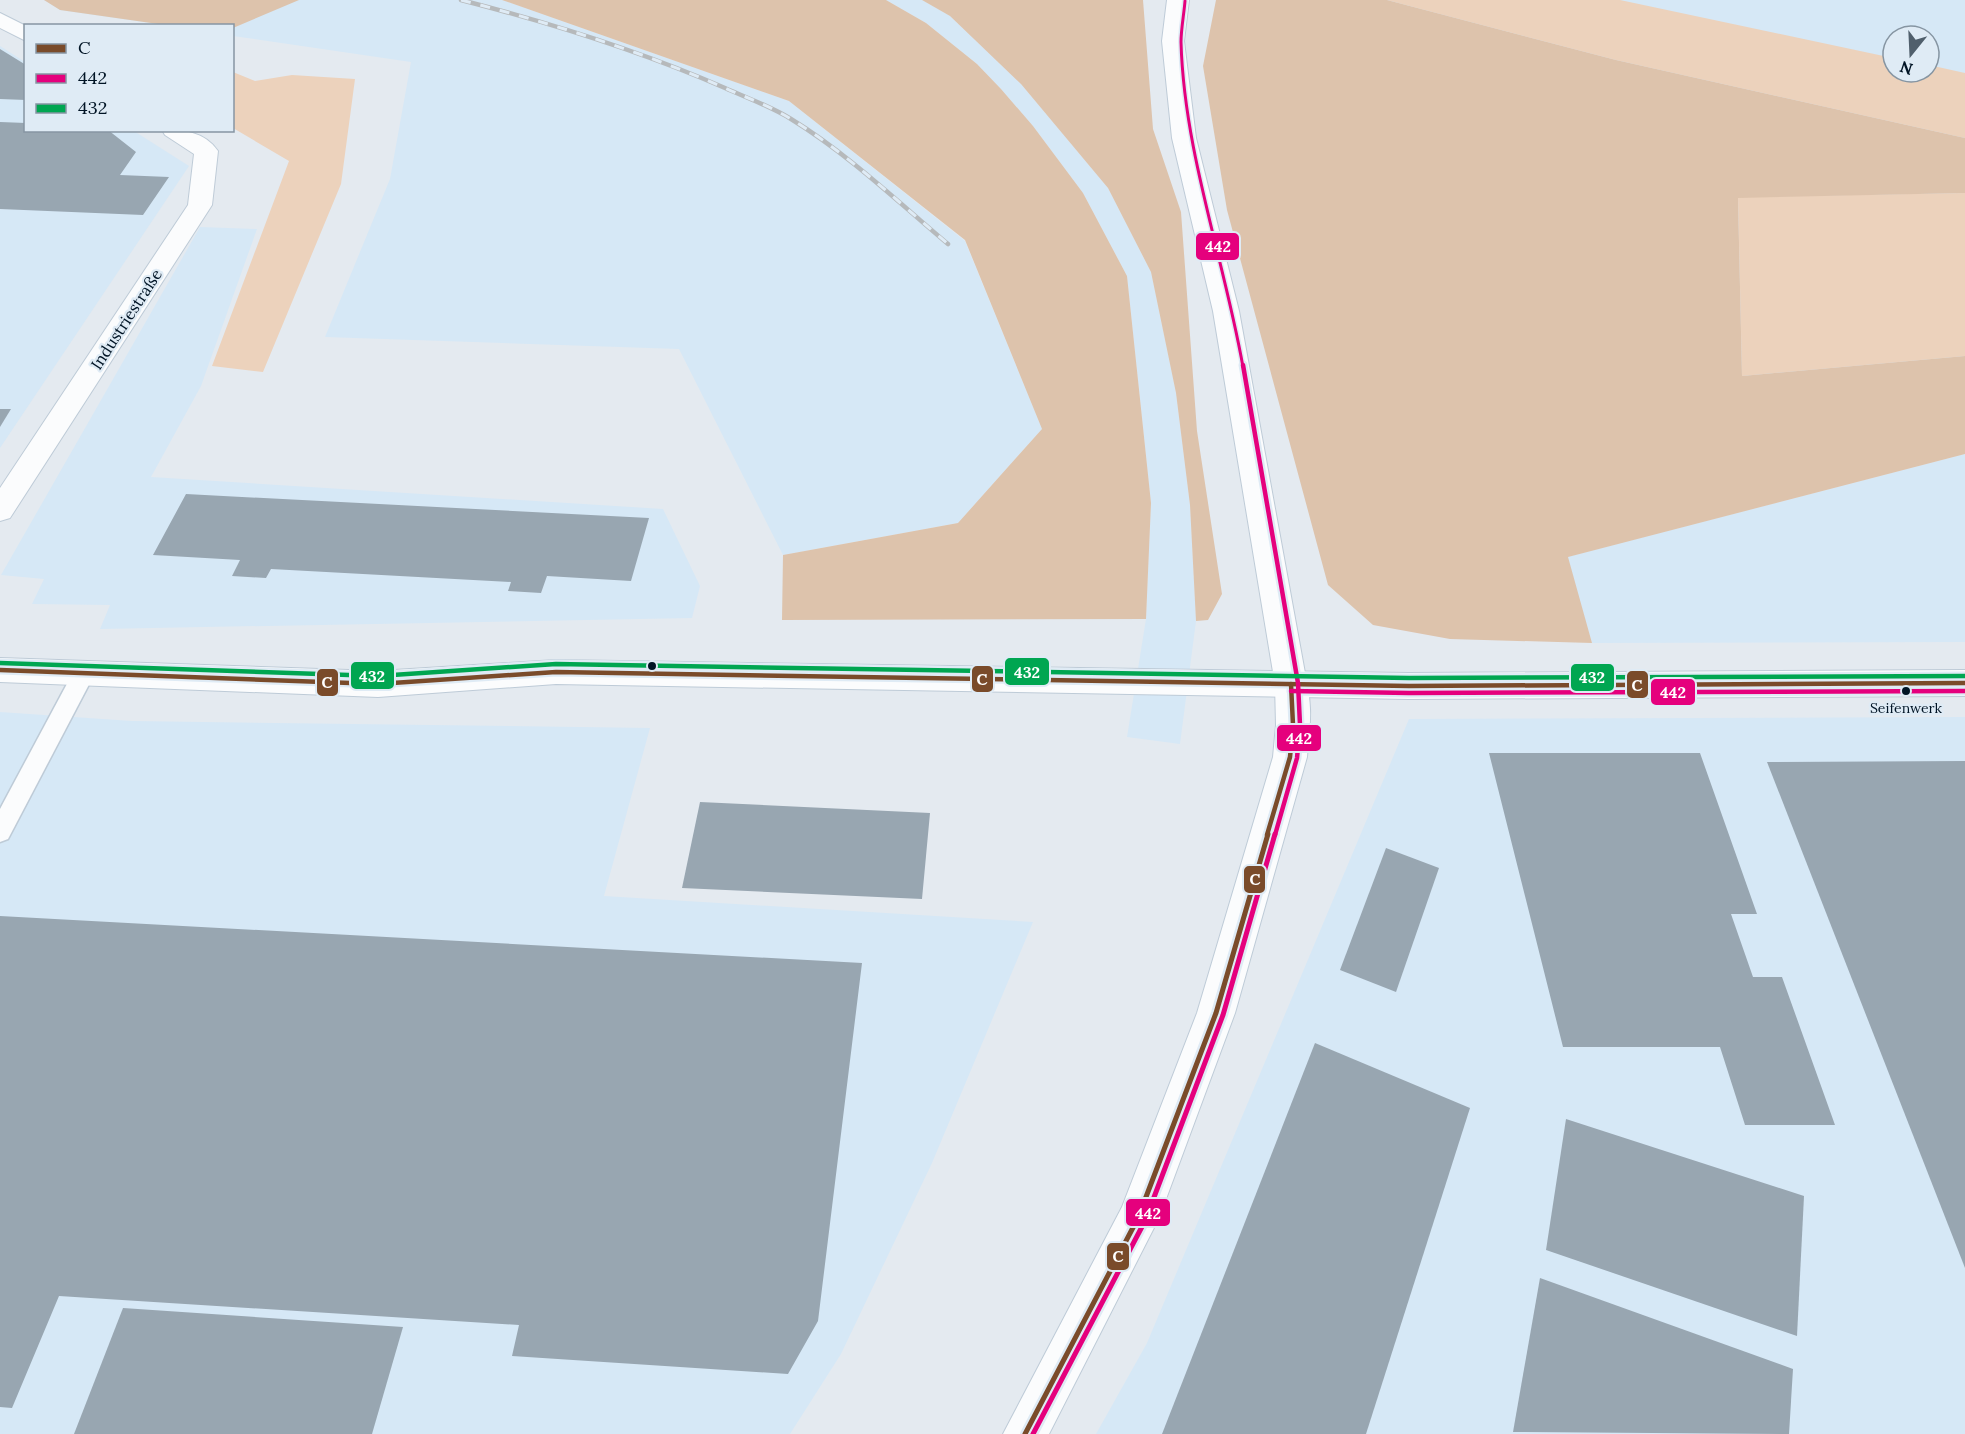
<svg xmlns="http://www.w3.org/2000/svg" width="1965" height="1434" viewBox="0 0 1965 1434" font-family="Lora,serif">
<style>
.built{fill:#d6e8f6;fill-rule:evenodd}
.green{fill:#ecd2bc}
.forest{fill:#ddc3ac}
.building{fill:#98a6b1}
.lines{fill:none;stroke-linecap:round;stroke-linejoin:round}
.service-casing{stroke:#becbd7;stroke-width:3}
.minor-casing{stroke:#becbd7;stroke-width:2}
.tertiary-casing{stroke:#becbd7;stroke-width:2}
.secondary-casing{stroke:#becbd7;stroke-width:2}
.service{fill:#fbfcfd;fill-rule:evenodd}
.minor{fill:#fbfcfd;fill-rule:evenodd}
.tertiary{fill:#fbfcfd;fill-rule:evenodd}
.secondary{fill:#fbfcfd;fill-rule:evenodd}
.rail-casing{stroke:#b6b9bb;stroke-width:4.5}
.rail{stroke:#dfebf5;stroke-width:3;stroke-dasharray:10;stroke-linecap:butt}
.bus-1-far1-casing{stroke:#dfebf5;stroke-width:9}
.bus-1-casing{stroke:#dfebf5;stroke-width:10}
.bus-2-far2-casing{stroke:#dfebf5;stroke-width:6}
.bus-2-far1-casing{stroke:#dfebf5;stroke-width:9}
.bus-2-casing{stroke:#dfebf5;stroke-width:10}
.bus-3-casing{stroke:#dfebf5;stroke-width:9}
.bus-1-far1{stroke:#7a4b2a;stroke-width:4.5}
.bus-1{stroke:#7a4b2a;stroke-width:5}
.bus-2-far2{stroke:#e5007d;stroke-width:3}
.bus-2-far1{stroke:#e5007d;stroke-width:4.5}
.bus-2{stroke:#e5007d;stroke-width:5}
.bus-3{stroke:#00a651;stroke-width:4.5}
.bus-dot{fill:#001425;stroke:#dfebf5;stroke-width:2}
.labels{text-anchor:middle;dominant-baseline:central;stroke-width:4.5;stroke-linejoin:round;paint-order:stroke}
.bus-label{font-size:14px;fill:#001425;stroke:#dfebf5}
.street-label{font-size:16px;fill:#001425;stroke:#dfebf5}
.line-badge{stroke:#dfebf5;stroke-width:2}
.badge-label{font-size:16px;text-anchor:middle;font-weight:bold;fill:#fff}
</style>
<rect width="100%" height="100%" fill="#e4eaf0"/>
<g class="built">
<polygon points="44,0 502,0 789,101 965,241 1042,429 958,523 783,555 679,349 325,337 390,179 411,62 233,36 232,26 165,25 60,10"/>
<polygon points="886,0 922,0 950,16 1021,84 1108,188 1151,272 1176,393 1190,505 1196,621 1180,744 1127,737 1146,619 1151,503 1127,276 1083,193 1033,126 1001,89 977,64 926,23"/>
<path d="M1387 0H1965V138ZM1893 36H1929V72H1893Z"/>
<polygon points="0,46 25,62 26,130 134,131 189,166 0,448"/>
<polygon points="200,227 257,229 201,386 151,477 663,509 700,586 692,618 100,629 110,605 32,604 44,579 1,575"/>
<polygon points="1965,454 1965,642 1592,643 1567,557"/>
<polygon points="0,712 132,721 650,728 604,896 1033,922 932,1163 841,1354 790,1434 0,1434"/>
<polygon points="1965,717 1965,1434 1096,1434 1147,1343 1409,719"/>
</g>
<g class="green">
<polygon points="1387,0 1620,0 1893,58 1893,72 1929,72 1929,65 1965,73 1965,138 1616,60"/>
<polygon points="233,72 255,81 292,75 355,79 341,184 263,372 212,366 289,161 233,128"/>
<polygon points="1965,193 1965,356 1742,376 1738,197"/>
</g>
<g class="forest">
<polygon points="44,0 299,0 233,28 232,26 165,25 60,10"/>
<polygon points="502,0 886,0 926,23 977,64 1001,89 1033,126 1083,193 1127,276 1151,503 1146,619 782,620 783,555 958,523 1042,429 965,240 789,101"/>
<polygon points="922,0 1143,0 1153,129 1181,212 1197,431 1222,594 1208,620 1196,621 1190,505 1176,393 1151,272 1108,188 1021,84 950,16"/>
<polygon points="1216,0 1387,0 1616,60 1965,138 1965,193 1738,198 1742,376 1965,356 1965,454 1568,557 1592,643 1450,639 1373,625 1328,585 1227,210 1203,66"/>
</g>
<g class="building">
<polygon points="0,49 26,65 26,100 0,99"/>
<polygon points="0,122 26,123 26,130 108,130 136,152 120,175 169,177 143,215 0,209"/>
<polygon points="0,409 11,409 0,427"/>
<polygon points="186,494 649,518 631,581 547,576 541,593 508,591 511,582 271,569 266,578 232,576 240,560 153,555"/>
<polygon points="1489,753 1700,753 1757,914 1731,914 1753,977 1782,977 1835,1125 1745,1125 1720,1047 1563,1047"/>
<polygon points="1965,761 1965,1268 1767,762"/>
<polygon points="700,802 930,813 922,899 682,888"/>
<polygon points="1386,848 1439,868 1396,992 1340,970"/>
<polygon points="0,916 862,963 818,1321 788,1374 512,1356 519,1325 59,1296 12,1408 0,1407"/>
<polygon points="1315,1043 1470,1108 1366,1434 1162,1434"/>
<polygon points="1566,1119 1804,1196 1797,1336 1546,1250"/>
<polygon points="1540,1278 1793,1369 1789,1434 1513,1432"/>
<polygon points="123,1308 403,1327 372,1434 74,1434"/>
</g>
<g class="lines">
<g class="service-casing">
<polygon id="service" points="84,665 92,667 95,673 8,839 0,842 0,809 76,667"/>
</g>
<g class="minor-casing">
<g id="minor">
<polygon points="0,13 26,26 26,41 0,28"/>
<path d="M162 130C183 130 204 131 218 151L212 205 10 518 0 521V488L188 205 194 154 165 135Z"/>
<path d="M1291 671 1302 675C1315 698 1309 732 1307 757L1235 1013 1159 1218 1049 1434H1003L1122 1207 1197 1013 1273 757 1276 725 1275 684 1280 675Z"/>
</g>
</g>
<g class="tertiary-casing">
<polygon id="tertiary" points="1167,0 1189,0 1184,41 1196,138 1239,311 1307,684 1302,693 1291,697 1280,693 1275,684 1213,311 1172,138 1162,41"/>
</g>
<g class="secondary-casing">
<polygon id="secondary" points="0,658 378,671 556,660 1409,673 1965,670 1965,696 1409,699 556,684 378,697 0,682"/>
</g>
<use href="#service" class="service"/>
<use href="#minor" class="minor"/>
<use href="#tertiary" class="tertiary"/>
<use href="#secondary" class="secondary"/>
<g class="rail-casing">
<path id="rail" d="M461 0C551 23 640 51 725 88 747 98 770 106 791 119 848 154 897 201 948 244"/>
</g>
<use href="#rail" class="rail"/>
<g class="bus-1-far1-casing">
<g id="bus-1-far1">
<polyline points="0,670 378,684 556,672 1409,686 1965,683"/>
<polyline points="1267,835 1290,757 1293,725 1291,684"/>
</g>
</g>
<g class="bus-1-casing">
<polyline id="bus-1" points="1025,1434 1138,1218 1216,1013 1268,834"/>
</g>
<g class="bus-2-far2-casing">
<path id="bus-2-far2" d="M1185 1C1184 14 1181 29 1181 42 1184 152 1224 259 1243 367"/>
</g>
<g class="bus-2-far1-casing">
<g id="bus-2-far1">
<polyline points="1243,365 1298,683 1300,725 1297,758 1275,835"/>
<polyline points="1291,691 1409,693 1965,691"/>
</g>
</g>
<g class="bus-2-casing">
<polyline id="bus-2" points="1033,1434 1145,1221 1223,1015 1275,834"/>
</g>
<g class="bus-3-casing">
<polyline id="bus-3" points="0,663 378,676 556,664 1409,678 1965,676"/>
</g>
<use href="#bus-1-far1" class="bus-1-far1"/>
<use href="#bus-1" class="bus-1"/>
<use href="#bus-2-far2" class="bus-2-far2"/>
<use href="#bus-2-far1" class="bus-2-far1"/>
<use href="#bus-2" class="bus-2"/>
<use href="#bus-3" class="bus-3"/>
</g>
<g class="bus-dot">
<circle cx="652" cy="666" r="5"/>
<circle cx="1906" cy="691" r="5"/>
</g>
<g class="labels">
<g class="bus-label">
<text x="1906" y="708">Seifenwerk</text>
</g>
<g class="street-label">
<text transform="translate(126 319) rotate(-57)">Industriestraße</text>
</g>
</g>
<g class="line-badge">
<rect x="1195" y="232" width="45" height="29" rx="6" fill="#e5007d"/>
<rect x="1004" y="657" width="46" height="29" rx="6" fill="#00a651"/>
<rect x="350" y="661" width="45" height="29" rx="6" fill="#00a651"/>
<rect x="1570" y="663" width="45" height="29" rx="6" fill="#00a651"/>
<rect x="971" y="665" width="23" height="28" rx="6" fill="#7a4b2a"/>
<rect x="316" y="668" width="23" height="29" rx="6" fill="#7a4b2a"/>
<rect x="1626" y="670" width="23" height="29" rx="6" fill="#7a4b2a"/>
<rect x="1650" y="678" width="46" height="28" rx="6" fill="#e5007d"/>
<rect x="1276" y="724" width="46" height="28" rx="6" fill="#e5007d"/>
<rect x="1243" y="865" width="23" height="29" rx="6" fill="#7a4b2a"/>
<rect x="1125" y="1198" width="46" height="29" rx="6" fill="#e5007d"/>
<rect x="1106" y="1242" width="24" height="29" rx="6" fill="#7a4b2a"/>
</g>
<g class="badge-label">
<text x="1218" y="252">442</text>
<text x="1027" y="678">432</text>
<text x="372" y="682">432</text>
<text x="1592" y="683">432</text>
<text x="982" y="685">C</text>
<text x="327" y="688">C</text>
<text x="1637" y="691">C</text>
<text x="1673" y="698">442</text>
<text x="1299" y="744">442</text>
<text x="1255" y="885">C</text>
<text x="1148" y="1219">442</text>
<text x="1118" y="1262">C</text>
</g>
<rect x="24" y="24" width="210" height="108" fill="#dfebf5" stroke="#8695a2" stroke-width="1.5"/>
<rect x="36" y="44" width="30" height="9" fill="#7a4b2a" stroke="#8695a2" stroke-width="1.5"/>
<text x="78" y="54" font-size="18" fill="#001425">C</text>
<rect x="36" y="74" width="30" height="9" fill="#e5007d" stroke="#8695a2" stroke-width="1.5"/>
<text x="78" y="84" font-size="18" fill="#001425">442</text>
<rect x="36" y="104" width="30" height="9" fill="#00a651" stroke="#8695a2" stroke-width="1.5"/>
<text x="78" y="114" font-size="18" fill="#001425">432</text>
<g transform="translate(1911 54) rotate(198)"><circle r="28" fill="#dfebf5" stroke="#8695a2" stroke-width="1.5"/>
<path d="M0-4.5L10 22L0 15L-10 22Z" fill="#505f6c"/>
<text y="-9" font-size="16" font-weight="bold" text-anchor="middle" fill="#001425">N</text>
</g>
</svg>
